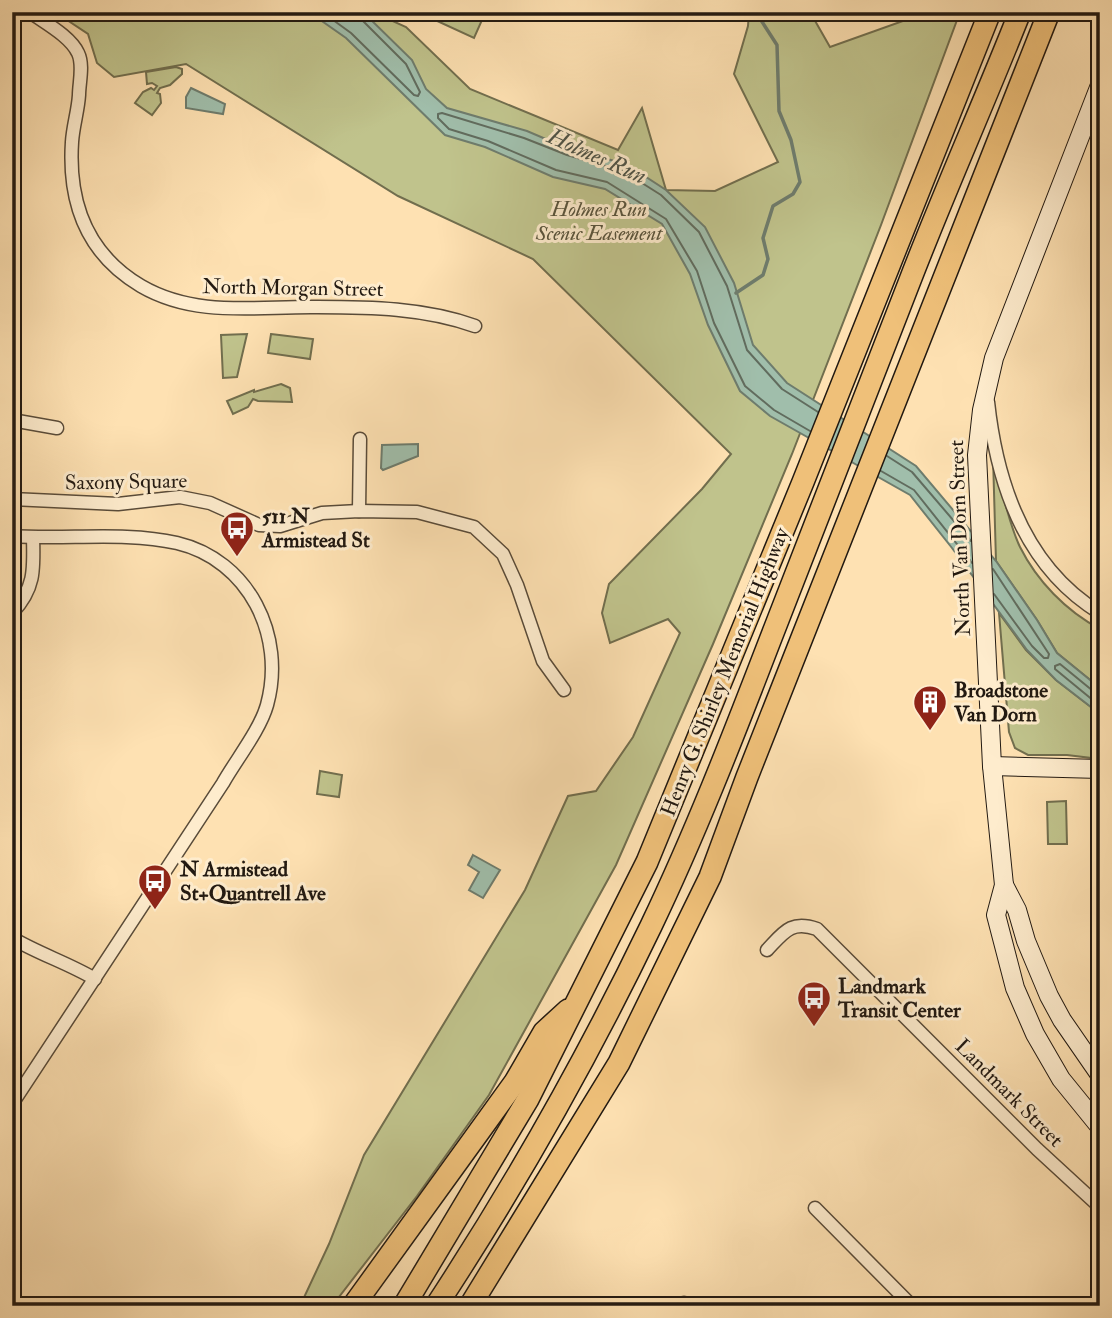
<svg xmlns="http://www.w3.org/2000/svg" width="1112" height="1318" viewBox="0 0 1112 1318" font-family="'IM FELL Double Pica',serif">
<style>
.green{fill:#c0c38c;stroke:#716e4e;stroke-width:2}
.water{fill:#a0beab;stroke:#6e7c6d;stroke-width:2}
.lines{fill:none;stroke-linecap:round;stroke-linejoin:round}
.shore{stroke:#616c5e;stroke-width:2}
.stream{stroke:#6e7c6d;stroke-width:3.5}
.street-casing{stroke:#594b39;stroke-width:15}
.secondary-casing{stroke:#221911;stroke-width:20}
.highway-casing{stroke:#221911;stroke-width:24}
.street{stroke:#feeccd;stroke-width:12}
.secondary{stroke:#feeccd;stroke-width:18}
.highway{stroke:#efc079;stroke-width:21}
.labels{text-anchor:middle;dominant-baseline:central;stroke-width:6;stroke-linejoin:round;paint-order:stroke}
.park-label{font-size:21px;font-style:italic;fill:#59543c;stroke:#feeccd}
.street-label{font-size:21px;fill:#221911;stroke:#feeccd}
.poi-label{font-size:21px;font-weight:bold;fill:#221911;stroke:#feeccd;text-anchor:start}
.water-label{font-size:23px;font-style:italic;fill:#4e5347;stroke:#feeccd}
</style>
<rect width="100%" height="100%" fill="#fee1b2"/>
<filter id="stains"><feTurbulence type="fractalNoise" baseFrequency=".00286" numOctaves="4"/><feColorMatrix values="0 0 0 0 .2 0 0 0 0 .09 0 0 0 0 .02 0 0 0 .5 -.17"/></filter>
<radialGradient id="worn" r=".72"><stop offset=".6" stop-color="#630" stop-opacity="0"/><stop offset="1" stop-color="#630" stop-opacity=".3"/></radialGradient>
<g class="green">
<polygon points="55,12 373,12 406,27 470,89 618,150 642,108 666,190 715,191 778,162 734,74 748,26 749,12 810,12 830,47 917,16 918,12 960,12 881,225 792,454 713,644 616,865 489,1095 417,1196 332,1306 300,1306 329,1244 364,1155 525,890 568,796 596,791 633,737 680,633 668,619 610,643 602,613 609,584 702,489 731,454 533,259 398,196 186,64 114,77 97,63 88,34"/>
<polygon points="439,12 465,12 482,20 474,38 435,20"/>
<polygon points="176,67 182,69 182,74 170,85 160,88 157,93 160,94 161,103 152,115 135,103 143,92 151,88 154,90 157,86 152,83 147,84 146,72"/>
<polygon points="247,334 237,377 223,378 221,335"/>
<polygon points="271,334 313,339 310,359 268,353"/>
<polygon points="281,384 290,388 292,402 258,401 253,399 248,407 233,414 227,401 254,390 254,392"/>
<path d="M993 457C1000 483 1009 525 1020 547 1037 581 1066 611 1100 629V688L1057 653 1037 620 996 561Z"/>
<polygon points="999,613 1026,650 1056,680 1100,714 1100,759 1067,755 1028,755 1015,748 1009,732"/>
<polygon points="320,771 342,775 339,797 317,794"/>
<polygon points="1066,801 1067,844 1048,844 1047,802"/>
</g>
<g class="water">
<polygon points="309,12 363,12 412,60 426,89 447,108 527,131 569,149 626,164 666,190 705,227 734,283 753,345 787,383 916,466 996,561 1037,620 1057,653 1100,688 1100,714 1056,680 1027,650 952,548 910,495 770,416 740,391 708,325 690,274 662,224 605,189 553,177 485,147 445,135 346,38"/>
<polygon points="191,88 225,104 223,114 186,108 186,97"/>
<polygon points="418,444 418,456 383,470 381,468 382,445"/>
<polygon points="473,855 500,870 483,898 469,890 479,872 468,865"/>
</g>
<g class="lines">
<g class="shore">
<polyline points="322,12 351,33 414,95 418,96 420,92 406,64 362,20 359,12"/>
<polyline points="810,431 774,410 745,386 714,323 697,271 666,219 607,182 556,170 488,141 449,129 438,118 438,114 442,113 524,138 567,155 623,171 661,195 699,232 727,286 747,350 782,389 818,412"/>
<polyline points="887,456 912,472 971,541"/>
<polyline points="881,471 914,490 972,563"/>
<polyline points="993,569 1049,654 1048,658 1044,658 1032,646 994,594"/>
<polyline points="1100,692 1093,691 1060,664 1055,666 1055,669 1100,706"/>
</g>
<polyline class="stream" points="736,293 763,275 768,259 763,238 773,206 793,194 800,182 791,140 779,111 777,45 759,17 759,12"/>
<g class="street-casing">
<g id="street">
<path d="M30 12C45 23 70 36 78 53 84 65 79 83 79 95 78 111 73 126 72 142 68 203 87 254 141 286 196 318 257 306 317 307 370 307 425 308 475 326"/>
<path d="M988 402C997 485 1026 568 1100 613"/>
<polyline points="12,420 57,428"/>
<polyline points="12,499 118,504 180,497 210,503 259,525 280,526 322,513 359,511 417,512 474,527 503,554 517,585 543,661 564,690"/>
<polyline points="359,511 360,439"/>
<path d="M12 536C66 540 124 531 177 543 249 560 286 636 267 705 260 730 236 760 223 783L12 1104"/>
<path d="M12 613C35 589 34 569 33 538"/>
<path d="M12 938C39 954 68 963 95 979"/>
<path d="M767 950C784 932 791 920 817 929L1037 1149 1100 1207"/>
<polyline points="815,1208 912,1306"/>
<polyline points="684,1303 687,1306"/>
</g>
</g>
<g class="secondary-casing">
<g id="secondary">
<polyline points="1100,85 994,358 982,410 977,455 992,766 1004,885 996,915 1015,988 1035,1034 1061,1079 1100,1127"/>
<polyline points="992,766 1100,769"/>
<polyline points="1004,885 1017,910 1026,941 1049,996 1062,1020 1100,1075"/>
</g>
</g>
<g class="highway-casing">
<g id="highway">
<polyline points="353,1306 515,1082 544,1032 568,1010"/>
<polyline points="404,1306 528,1099 647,862 803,482 990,12"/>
<path d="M436 1306C516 1184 588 1057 651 926 695 834 732 739 769 643 816 523 863 403 909 283 944 192 984 103 1020 12"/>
<polyline points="470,1306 619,1063 710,877 747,777 1049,12"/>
</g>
</g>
<use href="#street" class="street"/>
<use href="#secondary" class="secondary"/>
<use href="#highway" class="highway"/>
</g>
<defs>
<g id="bus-pin" transform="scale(1.75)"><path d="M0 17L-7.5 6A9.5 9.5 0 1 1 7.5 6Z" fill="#8f2418" stroke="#feeccd"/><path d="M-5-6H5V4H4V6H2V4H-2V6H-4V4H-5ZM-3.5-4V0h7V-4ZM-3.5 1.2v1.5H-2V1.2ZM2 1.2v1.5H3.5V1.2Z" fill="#fff"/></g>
<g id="building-pin" transform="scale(1.75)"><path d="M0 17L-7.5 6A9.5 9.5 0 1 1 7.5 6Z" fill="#8f2418" stroke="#feeccd"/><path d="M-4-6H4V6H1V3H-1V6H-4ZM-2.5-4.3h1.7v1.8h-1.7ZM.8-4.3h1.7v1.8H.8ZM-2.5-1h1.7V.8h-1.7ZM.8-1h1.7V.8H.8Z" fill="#fff"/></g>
</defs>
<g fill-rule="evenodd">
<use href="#bus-pin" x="237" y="528"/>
<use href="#building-pin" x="930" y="702"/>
<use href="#bus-pin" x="155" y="881"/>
<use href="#bus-pin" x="814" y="998"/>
</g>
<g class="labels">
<g class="park-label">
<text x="599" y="209">Holmes Run<tspan x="599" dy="24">Scenic Easement</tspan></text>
</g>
<g class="street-label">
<text transform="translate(293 288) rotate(1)">North Morgan Street</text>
<text transform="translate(126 482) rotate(-1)">Saxony Square</text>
<text transform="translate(960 538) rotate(-92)">North Van Dorn Street</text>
<text transform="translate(725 672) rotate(-68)">Henry G. Shirley Memorial Highway</text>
<text transform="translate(1009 1093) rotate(45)">Landmark Street</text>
</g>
<g class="poi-label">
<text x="262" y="516">511 N<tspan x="262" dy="24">Armistead St</tspan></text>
<text x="954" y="690">Broadstone<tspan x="954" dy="24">Van Dorn</tspan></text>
<text x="180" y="869">N Armistead<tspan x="180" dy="24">St+Quantrell Ave</tspan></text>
<text x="838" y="986">Landmark<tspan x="838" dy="24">Transit Center</tspan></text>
</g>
<g class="water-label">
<text transform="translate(597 156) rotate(24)">Holmes Run</text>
</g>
</g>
<rect width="1112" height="1318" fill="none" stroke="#fee1b2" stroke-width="42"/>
<rect x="14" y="14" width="1084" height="1290" fill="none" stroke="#221911" stroke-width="3.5"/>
<rect x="21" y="21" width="1070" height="1276" fill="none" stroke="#221911" stroke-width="2"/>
<rect width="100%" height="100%" filter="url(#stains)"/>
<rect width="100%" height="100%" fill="url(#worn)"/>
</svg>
